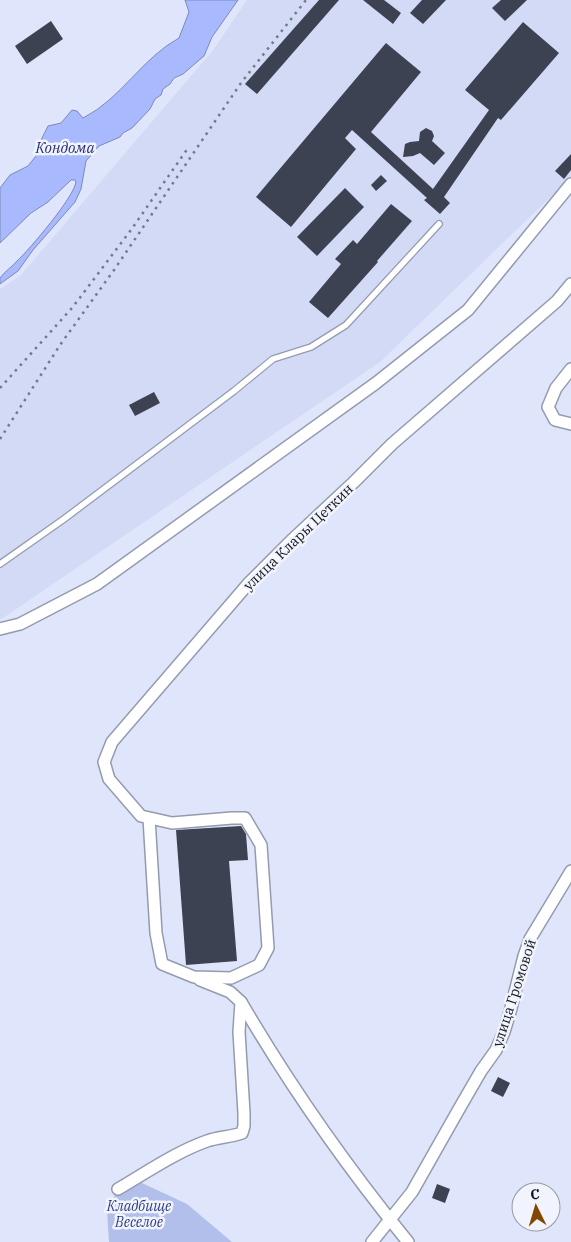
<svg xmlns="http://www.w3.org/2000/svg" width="571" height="1242" viewBox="0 0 571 1242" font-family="'IBM Plex Serif',serif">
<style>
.built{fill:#d2daf6}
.green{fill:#b2bfeb}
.water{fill:#a8bafd;stroke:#7c89ba}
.building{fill:#3d4253}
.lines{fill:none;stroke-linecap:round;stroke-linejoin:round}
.lane-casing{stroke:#959bae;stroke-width:8}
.street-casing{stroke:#959bae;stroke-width:14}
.lane{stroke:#fff;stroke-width:5.5}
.street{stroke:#fff;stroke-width:11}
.rail{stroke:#757987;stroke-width:2.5;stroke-dasharray:2.5 5;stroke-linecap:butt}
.labels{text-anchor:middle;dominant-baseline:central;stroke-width:5;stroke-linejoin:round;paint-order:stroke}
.street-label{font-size:14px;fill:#14161e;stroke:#f1f4fc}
.park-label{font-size:14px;font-style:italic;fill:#303e89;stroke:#f1f4fc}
.water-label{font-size:15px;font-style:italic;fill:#25307b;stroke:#f1f4fc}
</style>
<rect width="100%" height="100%" fill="#dfe6fb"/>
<polygon class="built" points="247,0 571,0 571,177 380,362 0,620 0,289 21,275 214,49"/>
<polygon class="green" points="142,1183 187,1204 232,1242 109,1242 107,1211 118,1189"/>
<path class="water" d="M185 0H238L212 37 204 56 183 74 174 78 170 84 163 89 161 95 155 99 150 109 132 128 123 133 120 137 99 146 86 161 81 189 75 202 33 250 18 271 0 284V278C5 271 12 267 17 261 30 249 74 197 76 182L75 180H71L48 202 31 213 0 243V188L10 175 28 166 40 151 41 140 48 126 61 123 72 110 77 111 83 118C121 99 142 58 179 38L189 12Z"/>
<g class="building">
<polygon points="319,0 339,0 257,94 245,84"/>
<polygon points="363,0 384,0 401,13 393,24"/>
<polygon points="422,0 446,0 423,24 410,13"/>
<polygon points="501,0 527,0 505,21 492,8"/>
<polygon points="51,21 63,39 27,64 15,46"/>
<polygon points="523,22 559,53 501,120 498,118 444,197 450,203 440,214 424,200 427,198 352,130 345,138 356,149 291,227 256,197 386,43 421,72 371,132 433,189 489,110 465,90"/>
<polygon points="426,128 432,131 434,136 432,141 445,153 434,165 420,153 413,156 403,157 405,144 410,142 419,141 420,132"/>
<polygon points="571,154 571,170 564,179 555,171"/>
<polygon points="381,175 387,181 376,191 371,185"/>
<polygon points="345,188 364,207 317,256 297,237"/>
<polygon points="391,204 412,221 377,261 378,262 328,318 309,302 341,264 335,259 353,240 357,244"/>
<polygon points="154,392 160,403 135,416 129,405"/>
<polygon points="241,826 246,834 248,860 229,861 237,961 186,965 176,830"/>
<polygon points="498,1077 510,1083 503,1097 491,1091"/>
<polygon points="437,1184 450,1189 445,1203 432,1198"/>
</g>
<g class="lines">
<g class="lane-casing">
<polyline id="lane" points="0,564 64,519 234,391 273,359 311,347 346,325 439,224"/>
</g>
<g class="street-casing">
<g id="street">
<polyline points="571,369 556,388 548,407 555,420 571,424"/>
<polyline points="0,629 20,624 97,584 376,383 468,310 571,184"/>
<polyline points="149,818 156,933 162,964 194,977 231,978 259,965 268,948 261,845 245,818 232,818 172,823 141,816 109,779 104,762 112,742 248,584 293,539 354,482 392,444 557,301 571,284"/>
<path d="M241 1002C290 1086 347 1167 408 1242"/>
<path d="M118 1189C147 1172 176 1152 207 1141 218 1137 231 1137 242 1133L244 1126V1113L239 1032 241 1002 230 992 200 980"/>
<polyline points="372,1242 412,1192 459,1109 481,1071 496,1050 504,1032 510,1012 524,956 530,939 571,871"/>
</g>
</g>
<use href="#lane" class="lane"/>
<use href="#street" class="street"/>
<g class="rail">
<polyline points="0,388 72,308 131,230 188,148"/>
<polyline points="0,439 60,345 114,270 241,83 306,0"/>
</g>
</g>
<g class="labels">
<g class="street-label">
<text transform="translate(298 537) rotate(-44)">улица Клары Цеткин</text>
<text transform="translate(514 993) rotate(-72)">улица Громовой</text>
</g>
<g class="park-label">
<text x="139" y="1206">Кладбище<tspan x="139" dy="16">Веселое</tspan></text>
</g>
<g class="water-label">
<text x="65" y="147">Кондома</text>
</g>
</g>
<g transform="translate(536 1207) rotate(355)"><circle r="24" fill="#f1f4fc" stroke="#999ba3"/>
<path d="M0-4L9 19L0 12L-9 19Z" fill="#834800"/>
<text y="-8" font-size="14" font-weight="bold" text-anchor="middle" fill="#14161e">С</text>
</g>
</svg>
